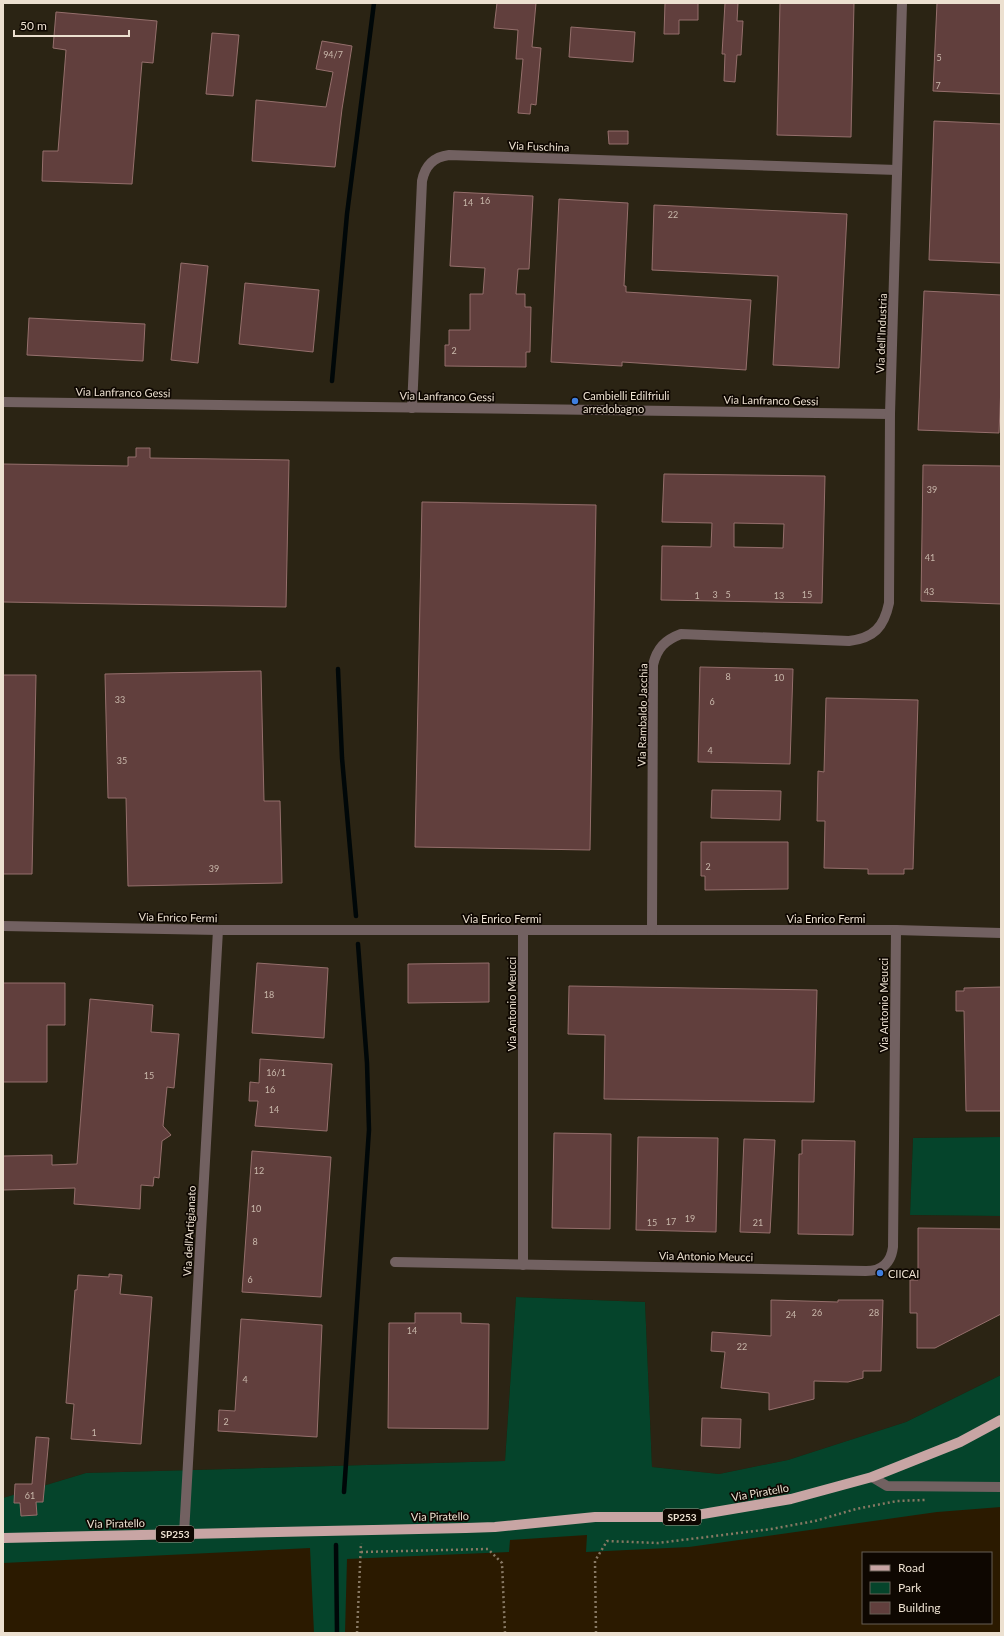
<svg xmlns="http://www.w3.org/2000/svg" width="1004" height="1636" viewBox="0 0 1004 1636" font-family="Lato,sans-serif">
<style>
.industrial{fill:#2b2414}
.green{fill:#05442b}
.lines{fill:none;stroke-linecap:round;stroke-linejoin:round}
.stream{stroke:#000708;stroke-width:4.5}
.building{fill:#613f3d;stroke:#956f6c;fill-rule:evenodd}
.path{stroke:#887964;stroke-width:2.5;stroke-dasharray:2 3;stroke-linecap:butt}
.street{stroke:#726161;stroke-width:10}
.primary{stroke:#c8a5a4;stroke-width:10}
.shop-dot{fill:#3f7fe0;stroke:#0e0701;stroke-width:1.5}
.labels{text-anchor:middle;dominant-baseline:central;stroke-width:3.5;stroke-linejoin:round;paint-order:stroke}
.number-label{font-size:9px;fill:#c9b8ab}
.shield{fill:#0e0701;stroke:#a99f92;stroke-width:1}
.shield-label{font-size:10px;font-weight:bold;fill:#ece0d0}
.street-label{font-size:11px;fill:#ece0d0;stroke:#0e0701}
.poi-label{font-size:11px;fill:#ece0d0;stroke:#0e0701;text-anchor:start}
</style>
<rect width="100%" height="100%" fill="#2b1a00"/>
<polygon class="industrial" points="3,3 1001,3 1001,1137 913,1138 910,1215 1001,1216 1001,1375 906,1422 788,1460 719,1474 652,1467 645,1302 516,1297 505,1461 86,1473 3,1498"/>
<g class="green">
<polygon points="1001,1137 1001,1216 910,1215 913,1138"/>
<polygon points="516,1297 645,1302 652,1467 719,1474 788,1460 906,1422 1001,1375 1001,1507 937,1512 689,1547 586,1552 587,1535 510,1540 509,1552 347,1559 345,1633 314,1633 310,1548 3,1563 3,1498 86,1473 505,1461"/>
</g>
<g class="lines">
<g class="stream">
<polyline points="332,381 347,214 374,3"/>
<polyline points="338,669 342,758 356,916"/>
<polyline points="344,1492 369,1130 367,1063 358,944"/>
<polyline points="336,1545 337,1633"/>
</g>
</g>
<g class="building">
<polygon points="497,3 536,3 532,47 541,48 536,105 531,104 530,114 518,113 523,59 516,59 518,30 494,28"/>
<polygon points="665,3 698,3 698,20 679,20 679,34 664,34"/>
<polygon points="725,3 738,3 737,21 743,21 741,55 737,55 735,82 724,81 725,54 722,54"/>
<polygon points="780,3 854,3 851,137 777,135"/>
<polygon points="937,3 1001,3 1001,94 933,91"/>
<polygon points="56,12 157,21 153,63 142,62 132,184 42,181 43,151 58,151 66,50 53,48"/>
<polygon points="571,27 635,32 633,62 569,57"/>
<polygon points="212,33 239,35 233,96 206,94"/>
<polygon points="322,41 352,46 342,109 335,167 252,161 256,100 326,107 333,72 316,69"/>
<polygon points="934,121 1001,124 1001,263 929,260"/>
<polygon points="608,131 628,131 628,144 609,144"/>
<polygon points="454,192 533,196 529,269 518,269 516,294 525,294 525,307 531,307 530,352 526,352 526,367 445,366 445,345 449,345 449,330 470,330 470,294 483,294 485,268 450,266"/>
<polygon points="559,199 628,203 624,286 626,286 626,292 751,300 746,370 622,362 622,366 551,362"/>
<polygon points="654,205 847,214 839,368 773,365 778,276 652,270"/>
<polygon points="181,263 208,266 198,363 171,360"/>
<polygon points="245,283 319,290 313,352 239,344"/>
<polygon points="924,291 1001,295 1001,385 999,433 918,430"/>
<polygon points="29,318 145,324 143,361 27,355"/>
<polygon points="136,448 150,448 150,458 289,460 286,607 3,602 3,464 128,466 128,457 136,457"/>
<polygon points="923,465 1001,466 1001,604 921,601"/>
<path d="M664 474 825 476 822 603 661 600 662 546 711 547 712 523 662 522ZM734 523 784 524 783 548 734 547Z"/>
<polygon points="422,502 596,505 590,850 415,847"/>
<polygon points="700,667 793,669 790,764 698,762"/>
<polygon points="261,671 264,801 280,801 282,883 128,886 126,798 108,798 105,674"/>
<polygon points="3,675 36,675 32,874 3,874"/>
<polygon points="826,698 918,700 913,869 904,869 904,874 868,874 868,869 824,868 825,821 817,821 818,771 824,772"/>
<polygon points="712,790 781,791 780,820 711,818"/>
<polygon points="701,842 788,842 788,889 705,890 705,876 701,876"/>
<polygon points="257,963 328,968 324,1038 252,1033"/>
<polygon points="489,963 489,1002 408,1003 408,964"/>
<polygon points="3,983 65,983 65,1025 47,1025 47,1082 3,1082"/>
<polygon points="569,986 817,990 814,1102 604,1099 605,1035 568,1034"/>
<polygon points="1001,987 1001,1111 966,1111 964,1011 956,1011 956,991 964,991 964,988"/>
<polygon points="90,999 153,1005 151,1032 179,1034 174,1088 167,1087 163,1126 171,1135 162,1141 159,1178 154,1177 153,1186 141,1185 140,1209 74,1204 75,1188 3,1190 3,1156 52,1155 52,1165 77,1164"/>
<polygon points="260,1059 332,1064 327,1131 255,1126 258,1101 249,1101 250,1082 259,1083"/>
<polygon points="554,1133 611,1134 610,1229 552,1228"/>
<polygon points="638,1137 718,1138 716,1232 636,1230"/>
<polygon points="744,1139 775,1140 770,1233 740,1232"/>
<polygon points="802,1140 855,1141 853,1235 798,1234 799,1154 802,1154"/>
<polygon points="252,1151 331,1157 321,1297 242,1292"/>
<polygon points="918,1228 1001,1229 1001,1314 935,1348 917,1348 917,1313 910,1313 910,1280 918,1280"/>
<polygon points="109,1274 122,1275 120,1294 152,1297 141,1444 71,1439 74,1404 66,1403 75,1290 77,1290 78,1275 109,1277"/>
<polygon points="771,1300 838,1302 838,1300 883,1300 881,1371 863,1371 863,1378 848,1382 814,1381 814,1399 769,1410 769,1393 721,1388 725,1352 711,1351 712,1332 771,1336"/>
<polygon points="415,1313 461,1313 461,1323 489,1324 488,1429 388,1428 389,1323 415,1323"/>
<polygon points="241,1319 322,1325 317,1437 218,1431 219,1410 235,1411"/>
<polygon points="702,1418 741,1419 740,1448 701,1446"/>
<polygon points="36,1437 49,1438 43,1502 36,1502 37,1515 21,1516 20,1503 14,1503 15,1484 32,1484"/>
</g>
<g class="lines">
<g class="path">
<polyline points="361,1552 488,1549 502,1563 505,1633"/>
<polyline points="357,1633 361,1543"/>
<polyline points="596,1633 595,1561 607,1541 658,1543 771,1529 815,1521 856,1509 897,1501 925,1500"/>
</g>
<g class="street">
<polyline points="3,402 890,414"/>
<path d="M412 408 422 181C425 166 433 157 449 155L897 170"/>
<polyline points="3,926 218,930 896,930 1001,933"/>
<path d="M652 930 653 665C657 648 665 640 681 634L849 641C874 638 884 627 889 603L890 414 902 3"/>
<path d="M395 1262 866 1271C882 1271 891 1263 893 1247L896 930"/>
<polyline points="523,1265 523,930"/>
<polyline points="872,1477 887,1486 1001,1487"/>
<polyline points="184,1534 218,930"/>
</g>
<polyline class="primary" points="3,1538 466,1528 495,1527 595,1517 685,1517 791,1499 872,1477 960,1442 1001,1420"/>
</g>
<g class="shop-dot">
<circle cx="575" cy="401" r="4"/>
<circle cx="880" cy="1273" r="4"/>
</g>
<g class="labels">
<g class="number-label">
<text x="333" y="54">94/7</text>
<text x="939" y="57">5</text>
<text x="938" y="85">7</text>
<text x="485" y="200">16</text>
<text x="468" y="202">14</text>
<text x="673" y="214">22</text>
<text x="454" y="350">2</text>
<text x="932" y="489">39</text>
<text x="930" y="557">41</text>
<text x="929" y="591">43</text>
<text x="715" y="594">3</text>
<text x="728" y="594">5</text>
<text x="807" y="594">15</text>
<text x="697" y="595">1</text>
<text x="779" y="595">13</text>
<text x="728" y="676">8</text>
<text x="779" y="677">10</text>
<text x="120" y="699">33</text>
<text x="712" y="701">6</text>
<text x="710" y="750">4</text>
<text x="122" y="760">35</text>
<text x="708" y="866">2</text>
<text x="214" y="868">39</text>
<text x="269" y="994">18</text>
<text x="276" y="1072">16/1</text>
<text x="149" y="1075">15</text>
<text x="270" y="1089">16</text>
<text x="274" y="1109">14</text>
<text x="259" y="1170">12</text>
<text x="256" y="1208">10</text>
<text x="690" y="1218">19</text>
<text x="671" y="1221">17</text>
<text x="652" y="1222">15</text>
<text x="758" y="1222">21</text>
<text x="255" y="1241">8</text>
<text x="250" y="1279">6</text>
<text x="817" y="1312">26</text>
<text x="874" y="1312">28</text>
<text x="791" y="1314">24</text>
<text x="412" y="1330">14</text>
<text x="742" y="1346">22</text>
<text x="245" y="1379">4</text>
<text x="226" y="1421">2</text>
<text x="94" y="1432">1</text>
<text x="30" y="1495">61</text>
</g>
<g class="shield">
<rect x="663" y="1509" width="38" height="16" rx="3"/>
<rect x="156" y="1526" width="38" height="16" rx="3"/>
</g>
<g class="shield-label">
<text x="682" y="1517">SP253</text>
<text x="175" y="1534">SP253</text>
</g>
<g class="street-label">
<text transform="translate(539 146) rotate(2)">Via Fuschina</text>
<text transform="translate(881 333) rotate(-88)">Via dell'Industria</text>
<text transform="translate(123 392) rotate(1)">Via Lanfranco Gessi</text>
<text transform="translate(447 396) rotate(1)">Via Lanfranco Gessi</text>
<text transform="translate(771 400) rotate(1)">Via Lanfranco Gessi</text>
<text transform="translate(642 715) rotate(-89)">Via Rambaldo Jacchia</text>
<text transform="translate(178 917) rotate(1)">Via Enrico Fermi</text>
<text x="502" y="918">Via Enrico Fermi</text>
<text x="826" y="918">Via Enrico Fermi</text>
<text transform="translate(511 1004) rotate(-90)">Via Antonio Meucci</text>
<text transform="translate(883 1005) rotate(-90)">Via Antonio Meucci</text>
<text transform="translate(189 1231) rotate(-87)">Via dell'Artigianato</text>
<text transform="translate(706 1256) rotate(1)">Via Antonio Meucci</text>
<text transform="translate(760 1492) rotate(-10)">Via Piratello</text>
<text transform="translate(440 1516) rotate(-1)">Via Piratello</text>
<text transform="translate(116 1523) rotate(-1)">Via Piratello</text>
</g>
<g class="poi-label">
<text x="583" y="395">Cambielli Edilfriuli<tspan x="583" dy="13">arredobagno</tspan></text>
<text x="888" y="1273">CIICAI</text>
</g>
</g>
<rect width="1004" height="1636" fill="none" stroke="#ece0d0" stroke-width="8"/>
<rect x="862" y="1552" width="130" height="72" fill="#0e0701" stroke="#675e54"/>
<rect x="870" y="1565" width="20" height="6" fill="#c8a5a4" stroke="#675e54"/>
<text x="898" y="1572" font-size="12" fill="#ece0d0">Road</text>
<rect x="870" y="1582" width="20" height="12" fill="#05442b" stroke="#675e54"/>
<text x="898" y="1592" font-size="12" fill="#ece0d0">Park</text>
<rect x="870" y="1602" width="20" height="12" fill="#613f3d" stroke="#675e54"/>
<text x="898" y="1612" font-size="12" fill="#ece0d0">Building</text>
<path d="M14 30v6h115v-6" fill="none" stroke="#ece0d0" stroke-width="2"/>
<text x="20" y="30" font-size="12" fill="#ece0d0" stroke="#0e0701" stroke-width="3" paint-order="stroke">50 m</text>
</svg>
